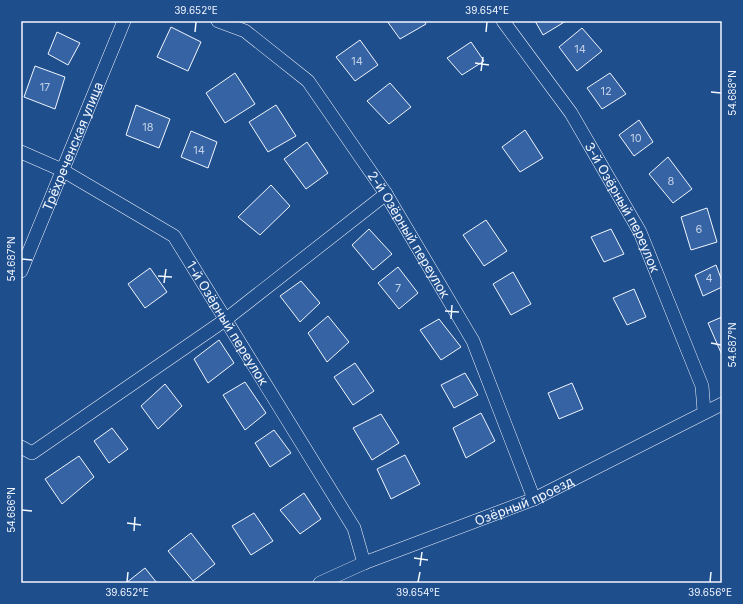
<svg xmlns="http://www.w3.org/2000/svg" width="743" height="604" viewBox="0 0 743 604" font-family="Inter,sans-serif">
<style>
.building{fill:#3563a3;stroke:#f2f6ff}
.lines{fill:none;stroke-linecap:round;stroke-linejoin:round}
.minor-casing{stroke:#f2f6ff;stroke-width:14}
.minor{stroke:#1f4e8c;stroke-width:13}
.ticks{fill:none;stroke:#f2f6ff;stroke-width:1.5}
.labels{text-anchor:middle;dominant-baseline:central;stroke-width:3;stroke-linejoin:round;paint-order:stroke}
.number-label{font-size:11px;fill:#c3d1e8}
.street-label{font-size:13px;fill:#f2f6ff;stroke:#1f4e8c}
.neatline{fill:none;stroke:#f2f6ff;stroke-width:1.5}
.ticks-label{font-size:10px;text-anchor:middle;fill:#f2f6ff}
</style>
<rect width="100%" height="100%" fill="#1f4e8c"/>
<g class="building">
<polygon points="387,21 424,21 426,24 400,39"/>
<polygon points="535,21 566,21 543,35"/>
<polygon points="171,27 201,42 188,71 157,57"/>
<polygon points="582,28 602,51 577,71 559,47"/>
<polygon points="57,32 80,43 68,65 48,54"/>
<polygon points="360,40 378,65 355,81 336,57"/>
<polygon points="471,42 484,61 462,75 447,58"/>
<polygon points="35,66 65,77 55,109 24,97"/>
<polygon points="235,73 255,104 225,123 206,93"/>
<polygon points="610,73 626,94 602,109 587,88"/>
<polygon points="390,83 411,107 389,124 367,101"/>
<polygon points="136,105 170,119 159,148 126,135"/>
<polygon points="276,105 296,136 268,152 249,122"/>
<polygon points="639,120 653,142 634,156 619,135"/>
<polygon points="525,130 543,158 520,172 502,147"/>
<polygon points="191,131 217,142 208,168 181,157"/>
<polygon points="307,142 328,173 306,189 284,159"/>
<polygon points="668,157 692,189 673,203 649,174"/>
<polygon points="271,185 290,206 260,235 238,217"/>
<polygon points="707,208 717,242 691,250 681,217"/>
<polygon points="486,220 507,251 484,266 463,235"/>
<polygon points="369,229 392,254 373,270 352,245"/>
<polygon points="611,229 624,254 604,262 591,237"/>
<polygon points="716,265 722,281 722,287 703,296 695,275"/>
<polygon points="398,267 418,293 399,309 378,283"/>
<polygon points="150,268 167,292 145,308 128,284"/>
<polygon points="513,272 531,304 511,315 493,284"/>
<polygon points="301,281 320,303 300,322 280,296"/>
<polygon points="634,289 646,317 627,325 613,298"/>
<polygon points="328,316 349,342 327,362 308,333"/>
<polygon points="722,317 722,355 708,323"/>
<polygon points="439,319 461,347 441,360 420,330"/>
<polygon points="219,340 234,363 208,383 194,359"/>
<polygon points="355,363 374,391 353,405 334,377"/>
<polygon points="465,373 478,395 454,408 441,385"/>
<polygon points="245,382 266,413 245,430 223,395"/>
<polygon points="572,383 583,409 559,419 548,393"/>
<polygon points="165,384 182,406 158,429 141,406"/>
<polygon points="481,413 495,441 466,458 453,428"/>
<polygon points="381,414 399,443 372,460 353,428"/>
<polygon points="112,428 128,449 109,463 94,441"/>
<polygon points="274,430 291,453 270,467 255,443"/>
<polygon points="405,455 420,484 391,499 377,469"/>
<polygon points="79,456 94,477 62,504 45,479"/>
<polygon points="304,493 321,519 300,534 280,510"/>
<polygon points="254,513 273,541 251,555 232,526"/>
<polygon points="191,533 215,564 193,581 168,551"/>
<polygon points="145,568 157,583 126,583"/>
</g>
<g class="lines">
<g class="minor-casing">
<g id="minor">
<path id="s1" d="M218 21 245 31 308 81 386 194 473 341 534 499"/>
<path id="s2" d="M503 21 571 113 640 232 702 386 704 411"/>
<path id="s3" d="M21 152 62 170 174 236 354 528 364 563"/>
<path id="s4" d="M21 271 124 21"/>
<polyline points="21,447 32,453 225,320 386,194"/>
<path id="s5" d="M320 583 364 563 534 499 722 404"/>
</g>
</g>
<use href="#minor" class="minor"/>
</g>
<path class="ticks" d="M195 32 196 22M486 32 487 22M475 63 489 65M481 71 483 57M711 92 721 93M22 259 32 260M158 276 172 277M164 283 166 269M445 311 459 312M451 319 452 305M711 343 721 345M22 510 32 511M127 523 141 525M134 531 135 517M414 558 428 560M420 566 422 552M127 582 128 572M418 582 420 572M710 582 711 572"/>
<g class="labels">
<g class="number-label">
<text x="580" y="49">14</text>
<text x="357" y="61">14</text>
<text x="45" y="87">17</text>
<text x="606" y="91">12</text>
<text x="148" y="127">18</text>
<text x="636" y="138">10</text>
<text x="199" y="150">14</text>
<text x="671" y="181">8</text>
<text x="699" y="229">6</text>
<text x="709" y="278">4</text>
<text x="398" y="288">7</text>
</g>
<g class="street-label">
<text stroke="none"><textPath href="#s4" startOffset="135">Трёхреченская улица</textPath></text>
<text stroke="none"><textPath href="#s2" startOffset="222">3-й Озёрный переулок</textPath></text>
<text stroke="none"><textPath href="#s1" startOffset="293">2-й Озёрный переулок</textPath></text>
<text stroke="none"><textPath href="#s3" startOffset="277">1-й Озёрный переулок</textPath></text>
<text stroke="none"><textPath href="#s5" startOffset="220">Озёрный проезд</textPath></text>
</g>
</g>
<rect width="743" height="604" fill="none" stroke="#1f4e8c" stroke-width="44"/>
<rect x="22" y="22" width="699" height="560" class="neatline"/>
<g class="ticks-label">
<text x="196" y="14">39.652°E</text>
<text x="487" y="14">39.654°E</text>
<text transform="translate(732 93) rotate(-90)" y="4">54.688°N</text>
<text transform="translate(11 259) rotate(-90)" y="4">54.687°N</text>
<text transform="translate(732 345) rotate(-90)" y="4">54.687°N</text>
<text transform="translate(11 510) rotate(-90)" y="4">54.686°N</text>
<text x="127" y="596">39.652°E</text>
<text x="418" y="596">39.654°E</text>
<text x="710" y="596">39.656°E</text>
</g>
</svg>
